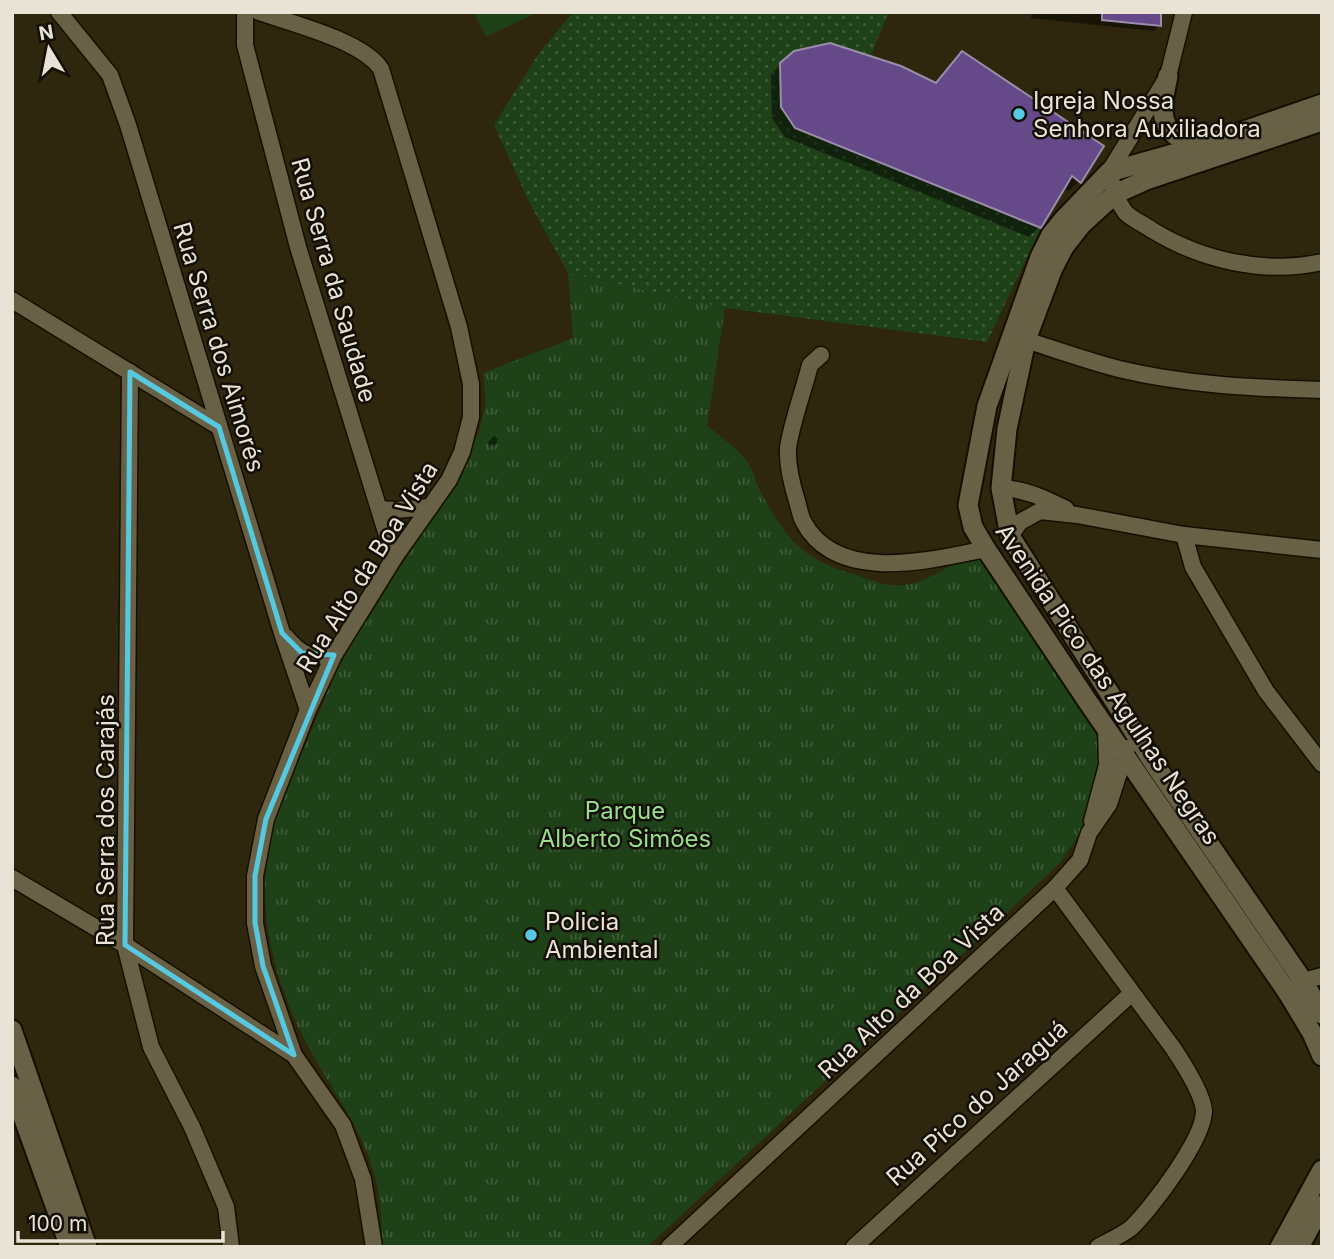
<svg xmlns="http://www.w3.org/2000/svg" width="1334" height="1259" viewBox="0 0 1334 1259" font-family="Inter,sans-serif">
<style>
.grass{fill:url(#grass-dots)}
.park{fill:url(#park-tufts)}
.pitch{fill:#1e4117}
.shadow{fill:#0007}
.building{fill:#664988;stroke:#998ea9;stroke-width:2}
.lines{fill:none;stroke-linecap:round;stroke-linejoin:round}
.minor-casing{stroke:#160f00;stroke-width:19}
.tertiary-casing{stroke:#160f00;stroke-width:23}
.minor{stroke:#696146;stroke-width:16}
.tertiary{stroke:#696146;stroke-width:19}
.marked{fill:none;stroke:#56c9e1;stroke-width:5;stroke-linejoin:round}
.poi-dot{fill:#56c9e1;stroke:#130f06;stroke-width:2.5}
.labels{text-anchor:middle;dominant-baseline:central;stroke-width:5;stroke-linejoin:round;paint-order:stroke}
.poi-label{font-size:24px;fill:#e8e3d4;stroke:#130f06;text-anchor:start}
.street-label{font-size:24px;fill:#e8e3d4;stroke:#130f06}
.park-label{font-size:24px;fill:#99df8b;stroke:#130f06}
</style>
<defs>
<pattern id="grass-dots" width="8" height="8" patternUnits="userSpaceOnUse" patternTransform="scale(1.75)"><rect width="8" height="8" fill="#1e4117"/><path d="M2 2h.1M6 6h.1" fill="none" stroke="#3f5c38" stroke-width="1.8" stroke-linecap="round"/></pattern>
<pattern id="park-tufts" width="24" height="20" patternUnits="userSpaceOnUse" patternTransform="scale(1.75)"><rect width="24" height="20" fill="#1e4117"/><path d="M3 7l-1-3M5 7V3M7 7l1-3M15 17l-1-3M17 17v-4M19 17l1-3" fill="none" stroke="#3f5c38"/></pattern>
</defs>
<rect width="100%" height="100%" fill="#2e260d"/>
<path class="grass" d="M573 12H892L888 13 871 56C836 45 811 34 781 63V107L794 127 1041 228 987 342 725 308 568 273 530 204 494 125 539 53Z"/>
<path class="park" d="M568 273 725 308 707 426C720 436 737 448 747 461 753 470 755 481 760 491 788 541 800 558 856 575 871 580 887 587 903 585 932 583 953 557 983 557L1102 730 1101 773 1090 812 1078 836 1059 864 647 1247H383C381 1222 381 1197 374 1173 361 1127 330 1087 308 1046 270 976 250 886 278 810L336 672 349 649 467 461 480 428 486 401 483 373 573 338Z"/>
<polygon class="pitch" points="474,12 538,12 486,37"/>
<g class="shadow">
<polygon points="1032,12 1159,12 1159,26 1154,31 1031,18"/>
<polygon points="794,52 935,85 953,63 1079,181 1069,191 1063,187 1039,227 1029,237 785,137 772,118 771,74"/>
<polygon points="494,436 498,439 496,444 490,446 488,442"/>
</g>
<g class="building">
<polygon points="1102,12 1161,12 1161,26 1102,20"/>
<polygon points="830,43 901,66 936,83 962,51 1104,146 1081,183 1072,176 1041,228 795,128 781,107 780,63 794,51"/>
</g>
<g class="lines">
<g class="minor-casing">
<g id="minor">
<polyline points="59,12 110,75 128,125 282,633 308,710"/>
<polyline points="245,12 245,45 298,247 394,558"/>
<path d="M259 12C291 23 363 41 381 69L459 327 471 384V417L462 452 449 480 394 558 334 655 308 710 266 819 255 876V923L263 966 294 1055 343 1125 363 1179 374 1247"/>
<path d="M1184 12 1168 76 1109 172C1113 187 1116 200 1125 212 1131 219 1144 224 1152 230 1201 260 1264 275 1322 262"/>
<polyline points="12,300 219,427"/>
<path d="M1015 341 1026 340C1057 350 1088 361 1119 369 1185 385 1254 388 1322 390"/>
<path d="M821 355 810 365C804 389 791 425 788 448 787 465 792 485 797 501 799 507 800 515 803 521 836 585 931 560 986 549"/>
<polyline points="130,372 125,945 151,1047 192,1127 226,1207 231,1247"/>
<path d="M1001 488C1025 489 1044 498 1066 509"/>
<polyline points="379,509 395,510 430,507"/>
<polyline points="1184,535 1193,567 1266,691 1322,764"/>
<polyline points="1010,536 1020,522 1040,511 1077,515 1184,535 1322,550"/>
<path d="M286 637C303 657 309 657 334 655"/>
<polyline points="1092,821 1107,765 1106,728"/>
<polyline points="12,878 125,945 294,1055"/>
<path d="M1055 888 1173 1048C1183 1063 1202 1092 1204 1110 1205 1138 1151 1209 1131 1228 1122 1235 1109 1241 1098 1247"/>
<polyline points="1295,987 1303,981 1322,976"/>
<polyline points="669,1247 1055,888 1080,860 1089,833 1109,804 1127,748"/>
<polyline points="854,1247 1132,993"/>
</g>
</g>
<g class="tertiary-casing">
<g id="tertiary">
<path d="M1168 76C1160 113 1157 133 1198 147"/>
<polyline points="1322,104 1198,147 1109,172 1063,220 1051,235 1040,257 987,406 968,505 973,527 986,549 1088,702 1288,993 1312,1033 1322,1056"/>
<polyline points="1322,121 1146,180 1115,194 1082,224 1064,247 1053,268 1026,340 1007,429 1001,488 1010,536 1155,765 1303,981 1322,1014"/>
<polyline points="12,1030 87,1247"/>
<polyline points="12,1086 70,1247"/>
<polyline points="1280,1247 1322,1170"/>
<polyline points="1299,1247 1322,1205"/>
</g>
</g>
<use href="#minor" class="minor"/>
<use href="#tertiary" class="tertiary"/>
</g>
<path class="marked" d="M130 372 219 427 282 633 302 653 334 655 266 819 255 876V923L263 966 294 1055 125 945Z"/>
<g class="poi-dot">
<circle cx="1019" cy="114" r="7"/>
<circle cx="531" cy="935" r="7"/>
</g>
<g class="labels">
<g class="poi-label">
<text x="1033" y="100">Igreja Nossa<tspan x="1033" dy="28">Senhora Auxiliadora</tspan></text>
<text x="545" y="921">Policia<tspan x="545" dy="28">Ambiental</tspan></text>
</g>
<g class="street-label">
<text transform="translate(334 280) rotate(74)">Rua Serra da Saudade</text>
<text transform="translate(219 347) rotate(73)">Rua Serra dos Aimorés</text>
<text transform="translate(367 567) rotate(-58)">Rua Alto da Boa Vista</text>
<text transform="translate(1108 684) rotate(56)">Avenida Pico das Agulhas Negras</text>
<text transform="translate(105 820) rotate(-90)">Rua Serra dos Carajás</text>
<text transform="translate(911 991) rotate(-43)">Rua Alto da Boa Vista</text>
<text transform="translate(977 1103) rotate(-42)">Rua Pico do Jaraguá</text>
</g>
<g class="park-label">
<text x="625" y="810">Parque<tspan x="625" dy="28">Alberto Simões</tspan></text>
</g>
</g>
<rect width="1334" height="1259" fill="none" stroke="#e8e3d4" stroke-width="28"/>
<g transform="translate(49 49) rotate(350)" stroke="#130f06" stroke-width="5" paint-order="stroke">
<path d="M0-5L12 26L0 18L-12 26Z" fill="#e8e3d4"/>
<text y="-10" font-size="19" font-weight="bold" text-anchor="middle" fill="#e8e3d4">N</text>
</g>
<path d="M18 1231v10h205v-10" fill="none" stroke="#e8e3d4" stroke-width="3.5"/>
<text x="28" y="1231" font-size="21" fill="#e8e3d4" stroke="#130f06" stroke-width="5" paint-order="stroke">100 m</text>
</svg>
